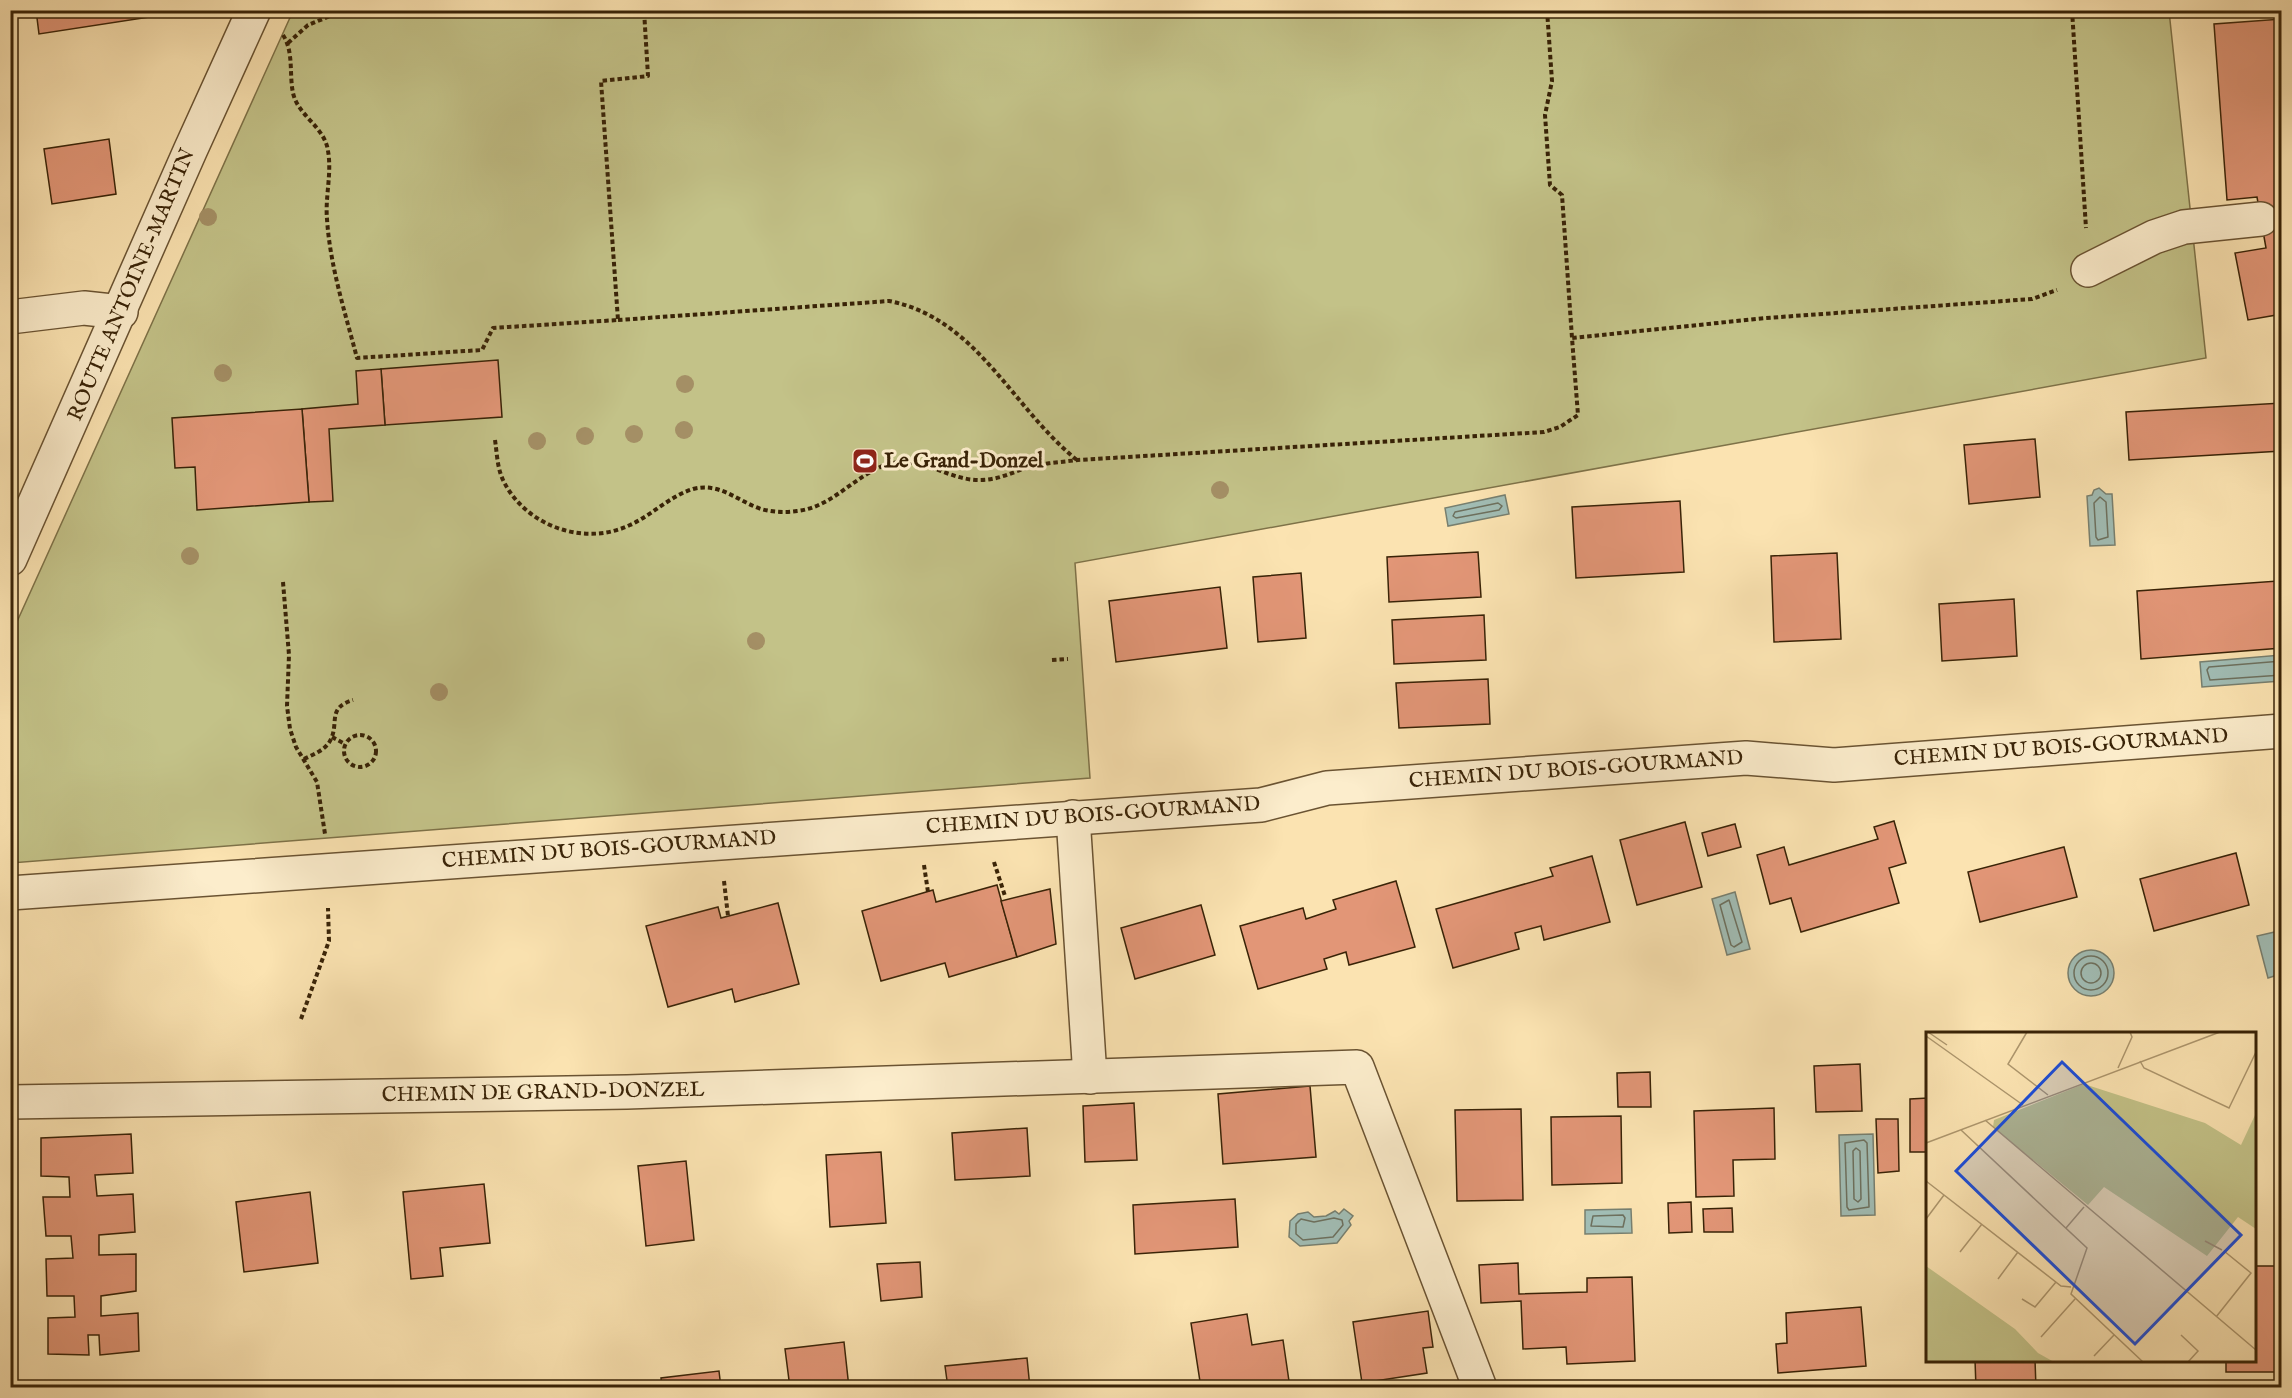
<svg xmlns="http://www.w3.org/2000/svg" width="2292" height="1398" viewBox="0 0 2292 1398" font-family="'IM FELL English',serif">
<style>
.green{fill:#c3c288;stroke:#7e7248;stroke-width:1.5}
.water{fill:#a1bdb5;stroke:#777f6f;stroke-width:1.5}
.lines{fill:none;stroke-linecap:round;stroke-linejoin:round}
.shore{stroke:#6d705e;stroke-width:1.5}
.building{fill:#e29677;stroke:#392307;stroke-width:1.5}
.minor-casing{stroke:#6a5332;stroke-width:36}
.path{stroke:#392307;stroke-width:4;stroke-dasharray:4.5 3;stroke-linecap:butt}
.minor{stroke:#fcedcc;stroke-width:33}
.tree{fill:#a48f65}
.labels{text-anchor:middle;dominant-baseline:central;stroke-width:6;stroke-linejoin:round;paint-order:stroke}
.street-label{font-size:21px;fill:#392307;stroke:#fcedcc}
.poi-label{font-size:21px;font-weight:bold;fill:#392307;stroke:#fcedcc;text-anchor:start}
.inset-road{fill:none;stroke:#ad966d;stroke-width:1.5}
.view{fill:#1d4ed8;fill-opacity:0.15;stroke:#1d4ed8;stroke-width:3}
.inset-edge{fill:none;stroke:#392307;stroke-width:3}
</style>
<rect width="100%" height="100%" fill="#fbe3b1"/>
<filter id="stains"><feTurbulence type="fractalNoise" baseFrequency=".00333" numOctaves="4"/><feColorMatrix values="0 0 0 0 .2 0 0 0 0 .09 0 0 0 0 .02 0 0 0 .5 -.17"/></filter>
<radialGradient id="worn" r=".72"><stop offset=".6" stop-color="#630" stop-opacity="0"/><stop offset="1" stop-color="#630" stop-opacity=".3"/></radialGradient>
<polygon class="green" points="293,11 2169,11 2206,358 1075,563 1090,778 11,863 11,635"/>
<g class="water">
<polygon points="2099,488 2106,494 2112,494 2115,545 2090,546 2087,496 2092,495 2094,490"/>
<polygon points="1505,495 1509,514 1448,526 1445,508"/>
<polygon points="2281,655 2281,681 2202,687 2200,662"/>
<polygon points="1735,892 1750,949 1727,955 1712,899"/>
<polygon points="2279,931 2281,942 2281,974 2268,978 2257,936"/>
<circle cx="2091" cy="973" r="23"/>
<polygon points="1873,1134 1875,1215 1841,1216 1839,1135"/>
<polygon points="1344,1209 1353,1216 1349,1221 1351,1225 1337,1243 1300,1246 1289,1237 1290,1221 1298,1214 1308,1212 1314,1217 1326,1216 1335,1211 1339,1214"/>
<polygon points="1631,1209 1632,1233 1585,1234 1585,1210"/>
</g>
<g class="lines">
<g class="shore">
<polygon points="2100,497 2106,502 2108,537 2098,540 2096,537 2094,503"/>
<polygon points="1498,503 1502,506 1499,510 1456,518 1453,516 1455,512"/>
<polyline points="2282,661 2209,667 2207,670 2210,680 2282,675"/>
<polygon points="1729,900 1742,942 1734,947 1731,945 1720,905"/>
<circle cx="2091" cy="973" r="17"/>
<circle cx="2091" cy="973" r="10"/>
<polygon points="1864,1140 1867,1143 1869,1207 1849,1210 1847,1207 1845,1143"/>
<polygon points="1856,1148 1860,1151 1861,1199 1858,1202 1854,1199 1853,1151"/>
<polygon points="1623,1215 1625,1218 1623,1227 1591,1226 1593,1216"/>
<polygon points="1334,1218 1342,1220 1343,1225 1333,1237 1303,1240 1296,1234 1296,1224 1301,1219 1314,1222"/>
</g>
</g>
<g class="building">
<polygon points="36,10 195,10 39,34"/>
<polygon points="2282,19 2282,194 2279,195 2282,211 2282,314 2248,320 2235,253 2266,248 2257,197 2227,200 2214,24"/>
<polygon points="109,139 116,194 52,204 44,149"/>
<polygon points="498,360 502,417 385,425 381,369"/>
<polygon points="381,369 385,425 329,429 333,501 309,502 302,409 358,404 356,371"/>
<polygon points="2282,403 2282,451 2129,460 2126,412"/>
<polygon points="302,409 309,502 197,510 195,467 175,468 172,418"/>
<polygon points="2035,439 2040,497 1969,504 1964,445"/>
<polygon points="1680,501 1684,572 1576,578 1572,507"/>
<polygon points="1478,552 1481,597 1389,602 1387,557"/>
<polygon points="1837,553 1841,639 1774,642 1771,556"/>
<polygon points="1301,573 1306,638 1258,642 1253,577"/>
<polygon points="2278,581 2282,648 2141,659 2137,591"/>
<polygon points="1220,587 1227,648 1116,662 1109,601"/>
<polygon points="2014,599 2017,656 1942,661 1939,604"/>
<polygon points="1484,615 1486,660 1394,664 1392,620"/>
<polygon points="1488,679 1490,724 1399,728 1396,683"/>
<polygon points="1894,821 1906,863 1889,868 1899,903 1801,932 1791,898 1770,904 1757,855 1784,847 1789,865 1878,839 1874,827"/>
<polygon points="1685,822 1702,887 1637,905 1620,840"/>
<polygon points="1735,824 1741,847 1708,856 1702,833"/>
<polygon points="2064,847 2077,897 1980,922 1968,872"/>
<polygon points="2236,853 2249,905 2154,931 2140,879"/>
<polygon points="1592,856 1610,922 1544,940 1541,926 1515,933 1519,949 1453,968 1436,909 1553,876 1550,868"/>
<polygon points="1396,881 1415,947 1349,965 1346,952 1324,959 1327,969 1258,989 1240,926 1303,908 1306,919 1336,909 1333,900"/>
<polygon points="997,885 1017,957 949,977 945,963 881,981 862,911 933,890 936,902"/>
<polygon points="1050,889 1056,944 1017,957 1001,901"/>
<polygon points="778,903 799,984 735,1002 732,989 668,1007 646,926 718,907 721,918"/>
<polygon points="1201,905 1215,955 1135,979 1121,928"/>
<polygon points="1860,1064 1862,1111 1816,1112 1814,1066"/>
<polygon points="1650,1072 1651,1107 1618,1107 1617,1073"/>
<polygon points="1310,1086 1316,1157 1223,1164 1218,1094"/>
<polygon points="1928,1098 1928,1152 1910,1152 1910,1099"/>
<polygon points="1134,1103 1137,1160 1085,1162 1083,1106"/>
<polygon points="1774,1108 1775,1159 1733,1160 1734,1196 1696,1197 1694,1111"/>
<polygon points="1521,1109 1523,1200 1457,1201 1455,1110"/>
<polygon points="1621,1116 1622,1183 1552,1185 1551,1117"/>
<polygon points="1876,1119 1898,1119 1899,1171 1878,1173"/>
<polygon points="1027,1128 1030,1176 955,1180 952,1133"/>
<polygon points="131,1134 133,1173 95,1175 97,1196 133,1194 135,1232 99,1235 99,1255 136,1254 136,1291 101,1296 101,1316 138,1313 139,1351 100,1355 99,1335 88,1335 89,1355 48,1354 48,1318 75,1317 74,1296 47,1296 46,1259 73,1258 71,1236 46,1236 43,1197 70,1197 69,1177 41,1176 41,1138"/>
<polygon points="881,1152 886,1223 830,1227 826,1155"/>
<polygon points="686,1161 694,1240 646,1246 638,1166"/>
<polygon points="484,1184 490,1243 440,1248 443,1276 411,1279 403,1192"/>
<polygon points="310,1192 318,1263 244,1272 236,1202"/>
<polygon points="1235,1199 1238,1247 1135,1254 1133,1205"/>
<polygon points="1691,1202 1692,1232 1669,1233 1668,1203"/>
<polygon points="1732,1208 1733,1232 1704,1232 1703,1209"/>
<polygon points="920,1262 922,1297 881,1301 877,1264"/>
<polygon points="1518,1263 1519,1294 1587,1292 1587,1278 1632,1277 1635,1361 1567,1364 1566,1347 1523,1349 1521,1301 1481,1303 1479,1265"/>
<polygon points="2254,1266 2282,1266 2281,1372 2226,1372 2226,1360 2254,1360"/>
<polygon points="1861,1307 1866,1366 1778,1373 1776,1344 1787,1343 1786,1313"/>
<polygon points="1428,1311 1433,1347 1423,1348 1427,1373 1362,1383 1353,1322"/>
<polygon points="1247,1314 1252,1345 1283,1340 1290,1388 1201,1388 1191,1323"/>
<polygon points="844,1342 849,1388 790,1388 785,1349"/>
<polygon points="1027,1358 1030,1388 948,1388 945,1366"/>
<polygon points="1975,1360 2035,1360 2036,1388 1976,1388"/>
<polygon points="719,1371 721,1388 662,1388 661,1378"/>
<polygon points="1707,1381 1707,1388 1681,1388 1681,1383"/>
</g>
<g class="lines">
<g class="minor-casing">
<g id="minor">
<polyline points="2088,270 2154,237 2184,227 2261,219"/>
<polyline points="10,317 84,308 121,312"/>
<polyline points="10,559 190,151 254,10"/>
<polyline points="1073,817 1090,1077"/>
<polyline points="10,893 1261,805 1327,788 1746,758 1834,765 2282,731"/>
<polyline points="10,1102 627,1092 1357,1067 1480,1388"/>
</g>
</g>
<g class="path">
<polyline points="1547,10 1552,81 1545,115 1550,185 1562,195 1572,338"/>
<polyline points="2072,10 2086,228"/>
<path d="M283 35C294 52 289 74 293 93 298 116 325 127 328 151 332 173 325 197 327 219 330 266 345 312 357 358L482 350 493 328 618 320 601 81 648 76 644 10"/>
<polyline points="288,43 308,25 345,10"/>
<path d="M618 320 889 301C977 318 1012 408 1077 460"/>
<path d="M495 440C497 453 497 467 503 480 525 526 584 547 630 525 652 515 670 496 693 489 720 482 737 501 761 509 772 512 785 513 797 511 835 507 857 471 893 463 924 457 950 481 981 480 998 480 1013 472 1029 467 1045 463 1062 462 1078 460L1544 432 1560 427 1578 415 1572 338 1766 318 2032 299 2057 290"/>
<polyline points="283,582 289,655 287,706 290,729 296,747 317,782 325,834"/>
<polyline points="1052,660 1068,659"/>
<circle cx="360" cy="751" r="16"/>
<polyline points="332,737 345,744"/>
<path d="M304 759C314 754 326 750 331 739 339 722 327 708 353 700"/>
<polyline points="994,862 1005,896"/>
<polyline points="924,865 928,892"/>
<polyline points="724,881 728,916"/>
<polyline points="301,1019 329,941 328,908"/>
</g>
<use href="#minor" class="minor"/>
</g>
<g class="tree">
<circle cx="208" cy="217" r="9"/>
<circle cx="223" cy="373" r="9"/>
<circle cx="685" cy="384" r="9"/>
<circle cx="684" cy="430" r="9"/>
<circle cx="634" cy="434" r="9"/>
<circle cx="585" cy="436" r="9"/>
<circle cx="537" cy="441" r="9"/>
<circle cx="1220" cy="490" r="9"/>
<circle cx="190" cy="556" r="9"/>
<circle cx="756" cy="641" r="9"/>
<circle cx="439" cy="692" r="9"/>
</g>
<defs>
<g id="stadium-square" transform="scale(1.35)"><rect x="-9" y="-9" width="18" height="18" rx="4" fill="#8f2418" stroke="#fcedcc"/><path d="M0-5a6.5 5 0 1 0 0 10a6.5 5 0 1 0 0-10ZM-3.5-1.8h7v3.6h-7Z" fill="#fff"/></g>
</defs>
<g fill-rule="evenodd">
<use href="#stadium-square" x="865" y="461"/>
</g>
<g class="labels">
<g class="street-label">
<text transform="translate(132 285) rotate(-67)">ROUTE ANTOINE-MARTIN</text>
<text transform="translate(2061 748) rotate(-4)">CHEMIN DU BOIS-GOURMAND</text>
<text transform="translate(1576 770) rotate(-4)">CHEMIN DU BOIS-GOURMAND</text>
<text transform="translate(1093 816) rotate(-4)">CHEMIN DU BOIS-GOURMAND</text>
<text transform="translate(609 850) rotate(-4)">CHEMIN DU BOIS-GOURMAND</text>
<text transform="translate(543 1093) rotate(-1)">CHEMIN DE GRAND-DONZEL</text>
</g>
<g class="poi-label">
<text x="884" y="461">Le Grand-Donzel</text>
</g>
</g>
<g transform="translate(1926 1032)">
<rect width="330" height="330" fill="#fbe3b1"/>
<path d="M158 52 279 91 315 113 330 81V197L312 185 281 224 178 155 162 173 67 95 68 88ZM0 234 89 297 112 321 128 330H0Z" fill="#c3c288"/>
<path class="inset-road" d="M2 0 21 13M101 0 82 32 122 63M0 4 97 73M214 29 218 36 303 76 330 20M192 36 206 5 204 0M59 88 330 318M35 98 161 216 145 262 217 330M0 111 294 0M0 149 135 254 145 255M0 187 18 163M140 196 158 175M279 209 296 218M34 220 56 192M72 247 92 220M96 267 109 275 130 250M290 285 325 241 298 219M255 303 272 319 262 330M115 305 149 267M168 324 188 303"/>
<path class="view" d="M136 30 315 203 209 312 30 139Z"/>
<rect width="330" height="330" class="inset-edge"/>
</g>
<rect width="2292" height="1398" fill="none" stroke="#fbe3b1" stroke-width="36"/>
<rect x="12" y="12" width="2268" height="1374" fill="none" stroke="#392307" stroke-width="3"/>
<rect x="18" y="18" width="2256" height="1362" fill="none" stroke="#392307" stroke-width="1.5"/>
<rect width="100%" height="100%" filter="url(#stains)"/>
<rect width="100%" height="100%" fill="url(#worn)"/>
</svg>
